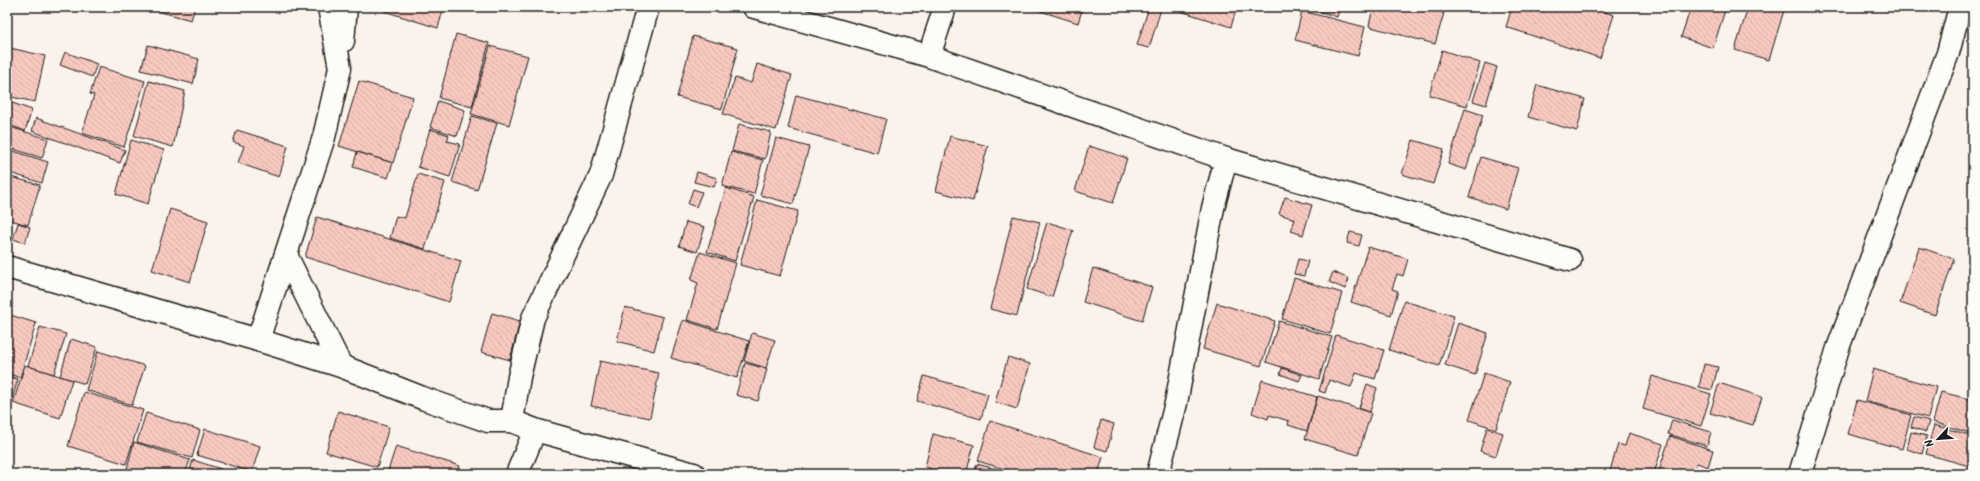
<svg xmlns="http://www.w3.org/2000/svg" width="1980" height="481" viewBox="0 0 1980 481" font-family="Kalam,sans-serif">
<style>
.building{fill:url(#building-back-hatch);stroke:#1c1c1c}
.lines{fill:none;stroke-linecap:round;stroke-linejoin:round}
.minor-casing{stroke:#1c1c1c;stroke-width:25}
.minor{stroke:#fdfcf7;stroke-width:22}
</style>
<defs>
<pattern id="building-back-hatch" width="6" height="6" patternUnits="userSpaceOnUse"><rect width="6" height="6" fill="#f9c9c0"/><path d="M-1 5l2 2M0 0l6 6M5-1l2 2" fill="none" stroke="#d5aca4"/></pattern>
</defs>
<rect width="100%" height="100%" fill="#fcf2ec"/>
<filter id="ink" filterUnits="userSpaceOnUse"><feTurbulence type="fractalNoise" baseFrequency=".025" numOctaves="2"/><feDisplacementMap in="SourceGraphic" scale="8" xChannelSelector="R" yChannelSelector="G"/><feConvolveMatrix kernelMatrix="1 2 1 2 8 2 1 2 1" color-interpolation-filters="sRGB"/></filter>
<g filter="url(#ink)">
<g class="building">
<polygon points="158,7 195,7 191,20 157,11"/>
<polygon points="386,7 444,7 438,28 384,11"/>
<polygon points="1028,7 1083,7 1078,23"/>
<polygon points="1149,7 1161,9 1149,48 1137,45"/>
<polygon points="1168,7 1237,7 1231,27"/>
<polygon points="1306,7 1340,7 1337,17"/>
<polygon points="1373,7 1421,7 1444,13 1435,44 1371,27 1369,26"/>
<polygon points="1512,7 1588,7 1614,15 1600,58 1506,27"/>
<polygon points="1691,7 1726,7 1713,48 1681,37"/>
<polygon points="1748,7 1785,7 1769,60 1735,50"/>
<polygon points="1302,11 1365,27 1358,56 1295,40"/>
<polygon points="456,34 489,43 472,107 439,98"/>
<polygon points="693,36 738,48 722,109 677,97"/>
<polygon points="148,45 199,59 193,84 141,70"/>
<polygon points="490,46 528,56 509,125 471,114"/>
<polygon points="10,48 45,56 35,102 7,96 7,61"/>
<polygon points="1442,50 1480,63 1467,106 1429,95"/>
<polygon points="65,52 97,64 92,77 60,65"/>
<polygon points="1485,63 1497,67 1486,105 1473,101"/>
<polygon points="757,64 792,75 776,130 723,114 735,78 751,83"/>
<polygon points="99,67 145,81 124,147 82,133 94,95 90,94"/>
<polygon points="149,81 185,91 173,147 134,136"/>
<polygon points="359,81 413,97 393,163 339,146"/>
<polygon points="1537,85 1585,99 1577,131 1528,117"/>
<polygon points="796,95 886,119 877,153 788,128"/>
<polygon points="7,101 32,110 25,131 7,124"/>
<polygon points="438,101 465,110 457,136 430,127"/>
<polygon points="1465,109 1483,115 1466,170 1448,164"/>
<polygon points="472,116 497,123 477,190 452,182"/>
<polygon points="36,118 125,150 120,163 32,131"/>
<polygon points="739,124 771,132 765,159 732,151"/>
<polygon points="7,126 48,139 42,158 7,147"/>
<polygon points="430,129 449,135 447,141 460,144 450,177 418,167"/>
<polygon points="237,130 288,146 279,177 238,163 244,146 233,142"/>
<polygon points="950,136 988,146 973,201 936,191"/>
<polygon points="776,138 809,147 793,204 760,195"/>
<polygon points="131,140 164,150 148,204 116,194"/>
<polygon points="1413,140 1444,149 1433,184 1402,174"/>
<polygon points="1089,146 1127,158 1113,203 1075,191"/>
<polygon points="7,149 48,162 42,183 7,172"/>
<polygon points="357,152 393,163 388,178 353,167"/>
<polygon points="731,152 763,160 754,194 722,186"/>
<polygon points="1481,157 1518,168 1506,209 1469,197"/>
<polygon points="697,172 717,178 714,187 694,182"/>
<polygon points="418,174 445,182 425,249 390,238 396,216 405,218"/>
<polygon points="7,176 40,185 28,225 7,219"/>
<polygon points="726,188 754,197 735,261 707,252"/>
<polygon points="693,189 702,192 696,207 688,204"/>
<polygon points="1285,197 1312,205 1303,235 1291,231 1295,219 1279,214"/>
<polygon points="757,200 798,211 780,276 740,265"/>
<polygon points="170,209 208,221 190,282 152,270"/>
<polygon points="1013,216 1040,222 1017,316 990,309"/>
<polygon points="317,217 461,261 449,302 305,257"/>
<polygon points="686,222 705,227 697,252 679,246"/>
<polygon points="1047,222 1073,230 1052,297 1027,289"/>
<polygon points="18,223 30,227 25,243 13,239"/>
<polygon points="1350,232 1362,235 1359,246 1347,243"/>
<polygon points="1368,247 1408,259 1403,276 1397,274 1392,289 1398,291 1391,315 1351,302"/>
<polygon points="1919,247 1954,259 1935,315 1900,303"/>
<polygon points="700,252 736,263 717,329 687,320 698,283 691,280"/>
<polygon points="1298,259 1308,261 1304,276 1294,274"/>
<polygon points="1093,268 1152,287 1142,321 1083,302"/>
<polygon points="1333,272 1349,279 1345,289 1329,282"/>
<polygon points="1294,278 1342,293 1330,334 1282,319"/>
<polygon points="1404,301 1454,316 1439,366 1389,350"/>
<polygon points="1217,303 1275,321 1261,366 1203,349"/>
<polygon points="625,307 663,317 654,351 617,341"/>
<polygon points="492,313 520,321 510,360 481,352"/>
<polygon points="7,314 36,323 20,378 7,373"/>
<polygon points="683,320 749,341 737,378 671,358"/>
<polygon points="1279,321 1332,337 1319,379 1266,362"/>
<polygon points="1458,323 1488,333 1475,375 1445,365"/>
<polygon points="40,327 66,334 54,374 28,366"/>
<polygon points="752,333 775,340 766,368 744,361"/>
<polygon points="1336,335 1384,350 1375,379 1356,373 1351,387 1329,380 1325,393 1319,391"/>
<polygon points="71,339 97,347 85,384 60,376"/>
<polygon points="98,351 145,366 132,405 86,390"/>
<polygon points="1008,357 1030,364 1017,409 995,402"/>
<polygon points="600,361 659,373 650,418 591,406"/>
<polygon points="745,363 767,369 758,401 736,395"/>
<polygon points="1704,364 1718,367 1712,390 1699,387"/>
<polygon points="25,365 72,380 60,418 13,403"/>
<polygon points="1282,368 1302,375 1299,381 1280,374"/>
<polygon points="1873,369 1936,387 1928,418 1865,401"/>
<polygon points="1484,373 1510,382 1496,429 1469,420"/>
<polygon points="7,376 18,379 7,416"/>
<polygon points="924,376 988,394 981,419 917,401"/>
<polygon points="1652,376 1711,394 1701,426 1643,409"/>
<polygon points="1262,380 1317,397 1307,431 1288,425 1289,421 1269,415 1268,419 1252,413"/>
<polygon points="1719,383 1762,397 1753,425 1710,413"/>
<polygon points="1367,384 1377,388 1370,412 1359,408"/>
<polygon points="84,392 143,410 126,464 68,446"/>
<polygon points="1941,392 1973,400 1973,434 1933,422"/>
<polygon points="1318,396 1371,413 1358,455 1305,439"/>
<polygon points="1857,400 1911,415 1902,449 1848,434"/>
<polygon points="338,411 389,427 377,467 326,452"/>
<polygon points="146,413 200,430 192,458 137,442"/>
<polygon points="1914,417 1929,421 1926,432 1911,427"/>
<polygon points="1101,420 1114,424 1107,451 1094,447"/>
<polygon points="1672,420 1711,432 1707,446 1668,434"/>
<polygon points="990,421 1103,457 1098,474 1020,474 978,461"/>
<polygon points="1934,425 1973,436 1973,467 1926,454"/>
<polygon points="1487,428 1503,433 1496,456 1480,451"/>
<polygon points="205,429 260,446 252,472 197,455"/>
<polygon points="1911,432 1927,436 1922,454 1907,449"/>
<polygon points="1629,433 1663,444 1654,474 1609,474 1618,444 1625,446"/>
<polygon points="933,434 974,445 966,474 950,474 925,467"/>
<polygon points="1670,436 1713,450 1708,467 1697,463 1693,474 1658,474"/>
<polygon points="134,442 190,460 185,474 147,474 127,468"/>
<polygon points="396,446 460,466 457,474 387,474"/>
<polygon points="193,460 221,469 219,474 189,474"/>
<polygon points="977,464 996,469 995,474 974,473"/>
</g>
<g class="lines">
<g class="minor-casing">
<g id="minor">
<polyline points="754,7 929,56 1226,159 1570,260"/>
<polyline points="343,41 346,7"/>
<polyline points="929,56 945,7"/>
<polyline points="286,255 341,366"/>
<polyline points="7,267 258,340 341,366 425,399 488,421 512,421 519,377 533,318 601,175 648,7"/>
<polyline points="258,340 324,137 340,68 329,7"/>
<polyline points="512,421 535,430 694,474"/>
<polyline points="517,474 535,430"/>
<polyline points="1158,474 1176,403 1213,208 1226,159"/>
<polyline points="1800,474 1838,348 1948,53 1960,7"/>
</g>
</g>
<use href="#minor" class="minor"/>
</g>
</g>
<rect width="1980" height="481" fill="none" stroke="#fdfcf7" stroke-width="24"/>
<rect x="12" y="12" width="1956" height="457" fill="none" stroke="#1c1c1c" stroke-width="1.5" filter="url(#ink)"/>
<g transform="translate(1938 439) rotate(244)" stroke="#fdfcf7" stroke-width="3" paint-order="stroke">
<path d="M0-3L7 15L0 10L-7 15Z" fill="#1c1c1c"/>
<text y="-6" font-size="11" font-weight="bold" text-anchor="middle" fill="#1c1c1c">N</text>
</g>
</svg>
